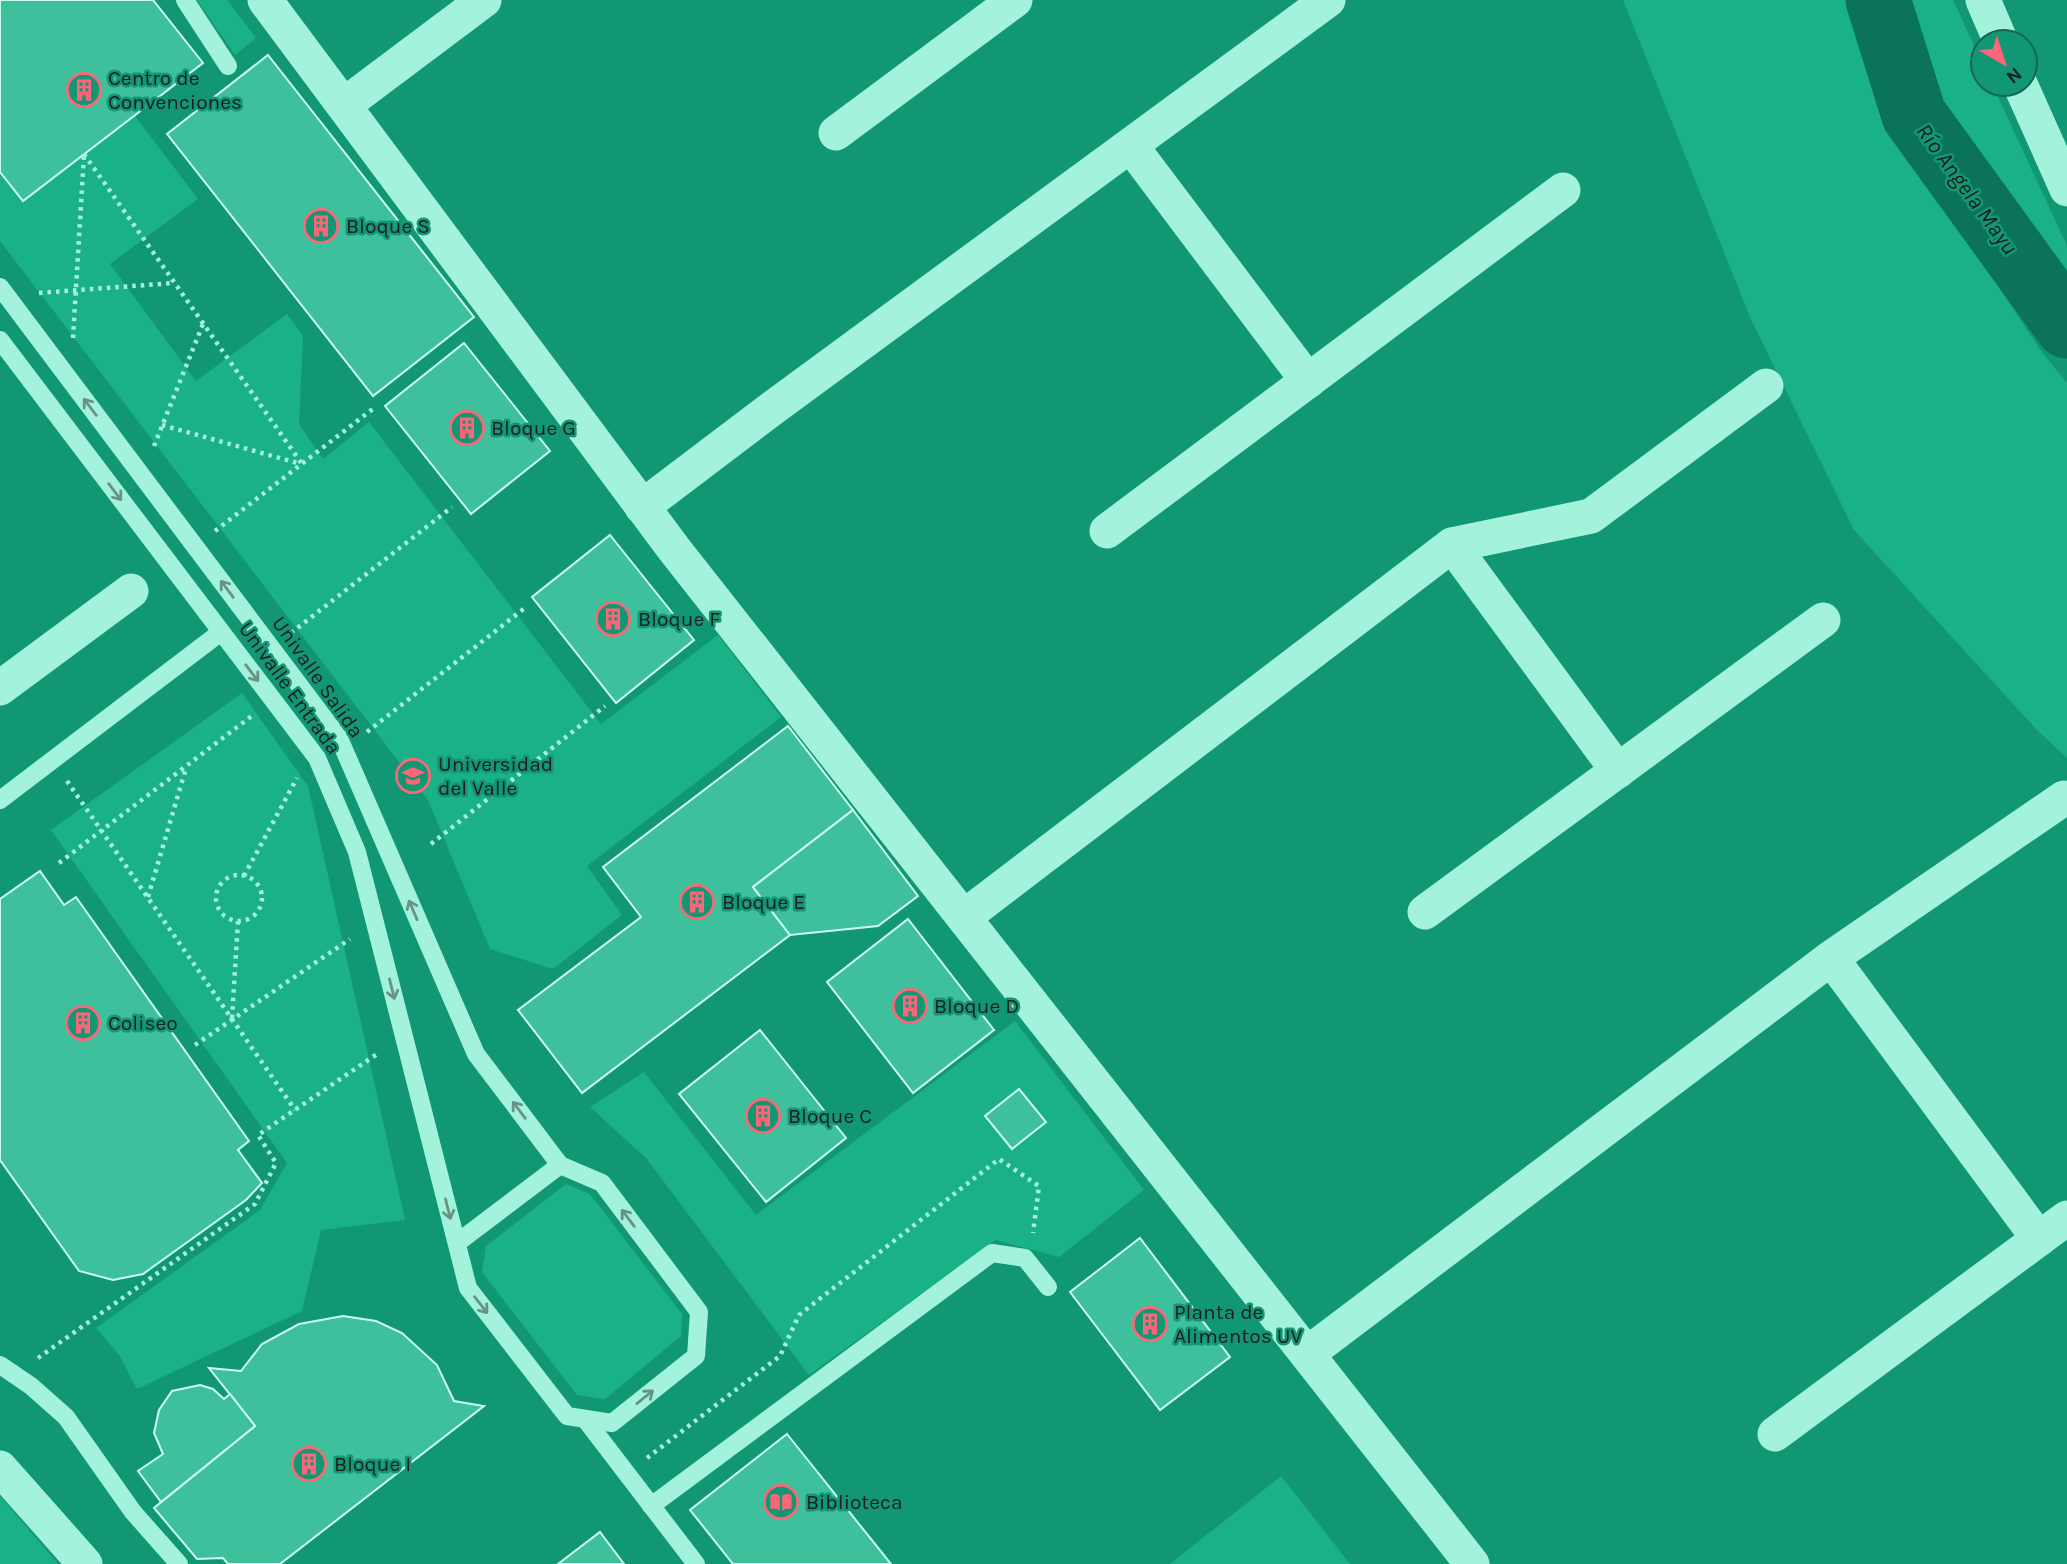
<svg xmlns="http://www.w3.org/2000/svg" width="2067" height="1564" viewBox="0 0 2067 1564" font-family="Karla,sans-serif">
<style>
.green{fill:#1ab187}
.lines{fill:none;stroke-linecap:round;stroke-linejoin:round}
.river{stroke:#0b7358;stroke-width:65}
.building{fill:#3fc09d;stroke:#cbfdef;stroke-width:2}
.path{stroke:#a3f3dc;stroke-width:4.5;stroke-dasharray:3.5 5;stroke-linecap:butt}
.lane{stroke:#a3f3dc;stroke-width:18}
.street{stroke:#a3f3dc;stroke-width:35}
.oneway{stroke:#679386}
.labels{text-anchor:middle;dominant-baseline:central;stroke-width:5;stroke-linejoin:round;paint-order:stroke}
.poi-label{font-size:21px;fill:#1d1d1d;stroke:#129774;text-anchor:start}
.street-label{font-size:21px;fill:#1d1d1d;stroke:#129774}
.water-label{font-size:23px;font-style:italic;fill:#191d1c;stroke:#129774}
</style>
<rect width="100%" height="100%" fill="#129774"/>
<g class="green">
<polygon points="197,0 227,0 256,38 235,55"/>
<polygon points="1623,0 1853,0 1894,129 2041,351 2067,383 2067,758 2038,731 1854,530 1750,317"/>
<polygon points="1904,0 1953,0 1983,65 1983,84 1992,84 2067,246 2067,286 1938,110"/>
<polygon points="135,116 198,199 110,264 196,381 287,314 303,336 299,424 323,459 369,422 601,724 718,635 781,717 587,866 622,915 553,969 490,949 428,800 0,241 0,172 23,201"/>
<polygon points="242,693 308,786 405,1220 321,1230 302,1311 137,1389 119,1355 96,1328 260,1210 287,1163 51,830"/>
<polygon points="1015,1021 1144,1190 1059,1257 996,1240 809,1375 646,1158 590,1107 644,1072 756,1215"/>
<polygon points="566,1184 590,1194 682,1314 681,1336 605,1399 577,1395 482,1272 486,1246"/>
<polygon points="1281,1476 1350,1564 1170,1564"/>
<polygon points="0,1496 58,1564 0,1564"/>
</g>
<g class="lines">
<polyline class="river" points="1878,0 1914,115 2067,326"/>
</g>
<g class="building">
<polygon points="0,0 153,0 203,63 23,201 0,172"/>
<polygon points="268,55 474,317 373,396 167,134"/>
<polygon points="464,343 550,451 471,514 385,406"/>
<polygon points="610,535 694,640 616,703 532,597"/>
<polygon points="788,726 853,810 753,887 790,935 582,1093 518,1010 641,917 603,867"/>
<polygon points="853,810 918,896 878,926 790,935 753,887"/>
<polygon points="40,871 64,905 76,897 249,1141 238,1150 262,1183 246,1200 143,1274 113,1280 79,1271 0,1160 0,899"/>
<polygon points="908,919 994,1030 913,1093 827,982"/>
<polygon points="760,1030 846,1138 766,1202 679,1094"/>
<polygon points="1019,1089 1046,1122 1012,1149 985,1116"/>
<polygon points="1140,1238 1230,1357 1160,1410 1070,1292"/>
<polygon points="343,1316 376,1321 402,1333 437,1365 454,1401 484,1406 280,1564 228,1564 223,1558 197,1559 154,1508 255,1426 209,1368 241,1371 262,1344 299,1324"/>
<polygon points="200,1385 213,1389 224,1399 230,1394 255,1426 161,1502 138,1471 163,1454 154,1433 159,1410 172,1391"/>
<polygon points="787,1434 891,1564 733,1564 690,1510"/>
<polygon points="600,1532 624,1564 558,1564"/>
</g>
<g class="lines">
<g class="path">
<polyline points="84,154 302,464"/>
<polyline points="39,293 173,283"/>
<polyline points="73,338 84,155"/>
<polyline points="162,425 301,464"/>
<polyline points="154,446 203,324"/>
<polyline points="215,531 374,408"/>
<polyline points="291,633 452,507"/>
<polyline points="367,732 526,607"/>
<polyline points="67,781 295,1110"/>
<polyline points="431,844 605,706"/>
<polyline points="59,863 253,715"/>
<circle cx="239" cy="898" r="23"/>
<polyline points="244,876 297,778"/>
<polyline points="148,897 186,768"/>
<polyline points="232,1018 238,921"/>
<polyline points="195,1045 350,939"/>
<polyline points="38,1358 255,1204 276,1163 258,1135 380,1052"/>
<polyline points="647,1458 780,1356 799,1315 999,1159 1039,1186 1033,1233"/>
</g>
<g class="lane">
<polyline points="185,0 228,66"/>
<polyline points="0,287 339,738 476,1054 560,1165"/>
<polyline points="0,340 317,758 357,852 468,1288 567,1416 612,1423 696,1356 699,1312 602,1183 560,1165 457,1243"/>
<polyline points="0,800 221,632"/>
<polyline points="0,1365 31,1386 66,1417 133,1512 179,1564"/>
<polyline points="585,1419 696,1564"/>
<polyline points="651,1506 992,1253 1025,1258 1048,1287"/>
</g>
<g class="street">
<polyline points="265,0 674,549 1472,1564"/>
<polyline points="1983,0 2001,42"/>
<polyline points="2020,84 2067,189"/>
<polyline points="344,105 484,0"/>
<polyline points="836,133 1015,0"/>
<polyline points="1131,146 1308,381"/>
<polyline points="642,507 774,407 1328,0"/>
<polyline points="1107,531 1563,190"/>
<polyline points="1452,545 1618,771"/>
<polyline points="0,688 131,591"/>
<polyline points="1425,912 1823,620"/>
<polyline points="964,917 1452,545 1591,516 1766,386"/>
<polyline points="1831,958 2039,1239"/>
<polyline points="1307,1354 1831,958 2064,798"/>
<polyline points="1775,1434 2067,1218"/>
<polyline points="0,1468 85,1564"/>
</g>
</g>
<defs><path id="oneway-shaft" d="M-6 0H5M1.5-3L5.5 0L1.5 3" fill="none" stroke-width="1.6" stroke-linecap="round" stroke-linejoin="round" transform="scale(1.75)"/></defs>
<g class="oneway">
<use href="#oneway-shaft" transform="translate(90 407) rotate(-127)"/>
<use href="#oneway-shaft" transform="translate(115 492) rotate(53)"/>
<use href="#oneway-shaft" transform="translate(227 589) rotate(-127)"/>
<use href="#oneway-shaft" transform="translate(252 673) rotate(53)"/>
<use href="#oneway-shaft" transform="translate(413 910) rotate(-113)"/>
<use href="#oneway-shaft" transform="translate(392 989) rotate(76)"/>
<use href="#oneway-shaft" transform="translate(519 1110) rotate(-127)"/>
<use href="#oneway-shaft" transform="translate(448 1209) rotate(76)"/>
<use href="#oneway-shaft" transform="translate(628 1218) rotate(-127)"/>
<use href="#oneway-shaft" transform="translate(481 1305) rotate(52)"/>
<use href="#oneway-shaft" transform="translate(645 1397) rotate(-39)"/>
</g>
<defs>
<g id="building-ring" transform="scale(1.75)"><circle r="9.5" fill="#129774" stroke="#ff6578" stroke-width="1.5"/><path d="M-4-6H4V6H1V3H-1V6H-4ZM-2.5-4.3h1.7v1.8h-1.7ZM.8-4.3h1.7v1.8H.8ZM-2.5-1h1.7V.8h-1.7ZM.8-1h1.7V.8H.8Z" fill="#ff6578"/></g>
<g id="university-ring" transform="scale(1.75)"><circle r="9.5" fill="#129774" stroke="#ff6578" stroke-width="1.5"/><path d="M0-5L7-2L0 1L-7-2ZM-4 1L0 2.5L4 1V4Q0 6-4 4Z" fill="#ff6578"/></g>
<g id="library-ring" transform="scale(1.75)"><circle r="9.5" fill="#129774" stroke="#ff6578" stroke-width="1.5"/><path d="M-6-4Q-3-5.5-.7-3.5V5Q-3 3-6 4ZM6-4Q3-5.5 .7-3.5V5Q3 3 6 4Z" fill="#ff6578"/></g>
</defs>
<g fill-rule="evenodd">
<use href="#building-ring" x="84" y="90"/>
<use href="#building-ring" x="321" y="226"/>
<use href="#building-ring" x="467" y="428"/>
<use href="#building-ring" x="613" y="619"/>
<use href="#university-ring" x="413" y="776"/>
<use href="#building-ring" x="697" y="902"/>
<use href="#building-ring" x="910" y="1006"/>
<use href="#building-ring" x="83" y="1023"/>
<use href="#building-ring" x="763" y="1116"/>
<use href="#building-ring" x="1150" y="1324"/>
<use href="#building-ring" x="309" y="1464"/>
<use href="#library-ring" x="781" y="1502"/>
</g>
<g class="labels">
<g class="poi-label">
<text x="108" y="78">Centro de<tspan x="108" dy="24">Convenciones</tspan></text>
<text x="346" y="226">Bloque S</text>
<text x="491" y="428">Bloque G</text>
<text x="638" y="619">Bloque F</text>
<text x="438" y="764">Universidad<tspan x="438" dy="24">del Valle</tspan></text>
<text x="722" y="902">Bloque E</text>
<text x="934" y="1006">Bloque D</text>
<text x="108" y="1023">Coliseo</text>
<text x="788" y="1116">Bloque C</text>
<text x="1174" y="1312">Planta de<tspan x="1174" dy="24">Alimentos UV</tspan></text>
<text x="334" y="1464">Bloque I</text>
<text x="806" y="1502">Biblioteca</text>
</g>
<g class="street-label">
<text transform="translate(318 677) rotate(55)">Univalle Salida</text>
<text transform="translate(290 688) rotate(54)">Univalle Entrada</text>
</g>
<g class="water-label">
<text transform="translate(1967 189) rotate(54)">Río Angela Mayu</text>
</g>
</g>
<g transform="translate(2004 63) rotate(141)"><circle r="33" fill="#129774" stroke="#166651" stroke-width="2"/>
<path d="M0-5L12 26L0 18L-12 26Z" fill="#ff6578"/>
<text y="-10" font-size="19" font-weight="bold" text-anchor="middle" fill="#1d1d1d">N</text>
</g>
</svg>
